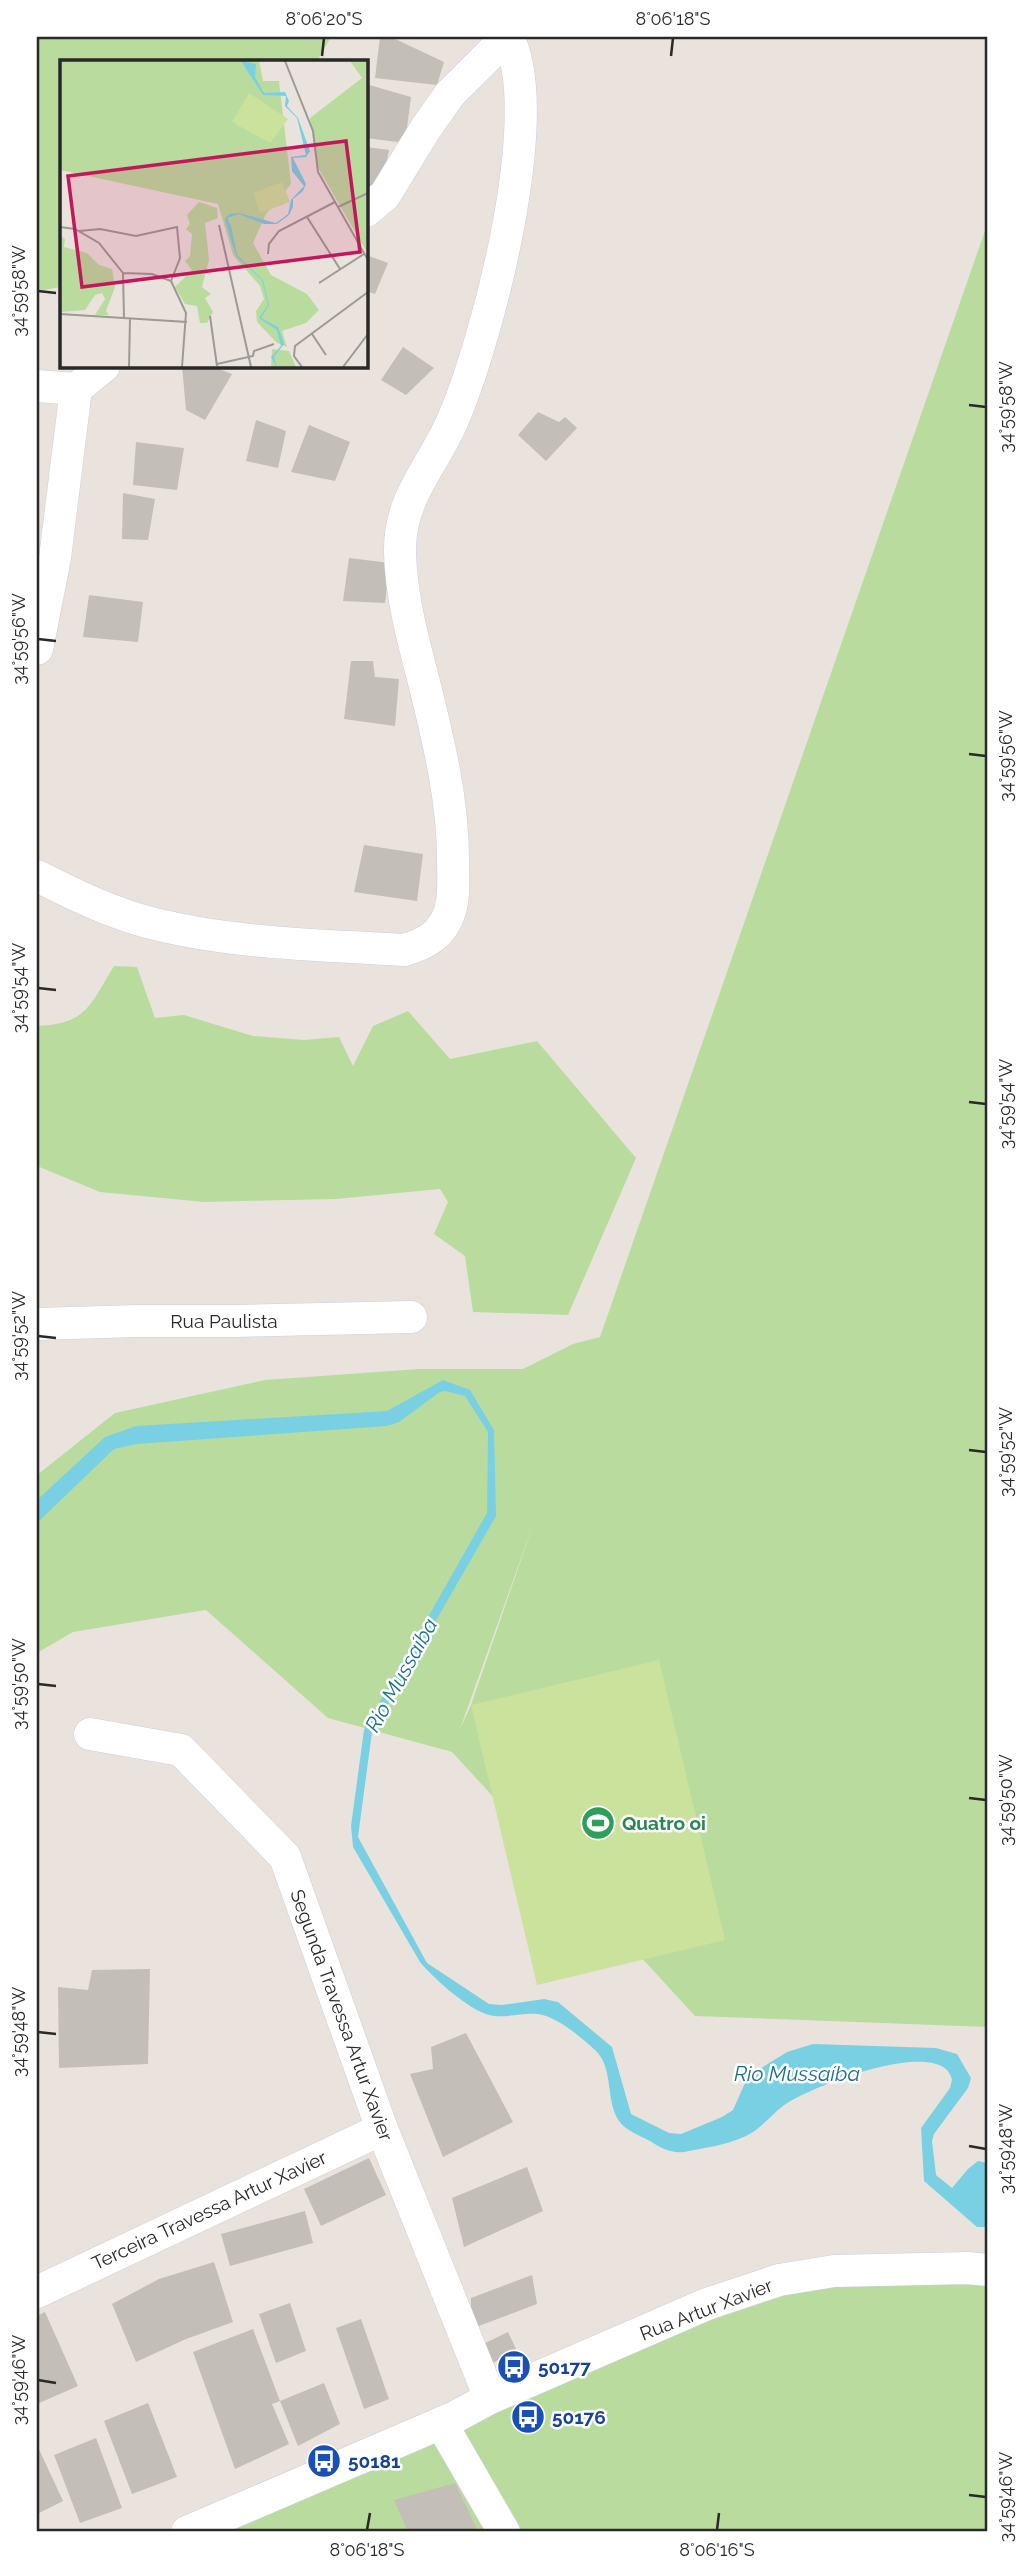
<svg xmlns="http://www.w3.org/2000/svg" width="1025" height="2569" viewBox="0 0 1025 2569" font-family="Raleway,sans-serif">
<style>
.green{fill:#b9dc9e;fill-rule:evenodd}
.pitch{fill:#cae29b}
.water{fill:#79d0e3}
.building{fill:#c3beb8}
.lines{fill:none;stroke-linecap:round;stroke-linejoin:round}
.street-casing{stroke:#cbcfda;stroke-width:33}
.street{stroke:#fff;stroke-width:32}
.ticks{fill:none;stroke:#292929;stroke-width:2.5}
.labels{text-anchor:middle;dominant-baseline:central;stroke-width:5;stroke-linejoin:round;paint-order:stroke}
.street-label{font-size:19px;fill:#292929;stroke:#fff}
.leisure-label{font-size:19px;font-weight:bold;fill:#27864d;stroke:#fff;text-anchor:start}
.transit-label{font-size:19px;font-weight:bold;fill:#164399;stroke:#fff;text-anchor:start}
.water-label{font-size:21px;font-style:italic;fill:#1a708d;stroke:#fff}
.inset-road{fill:none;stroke:#9d9995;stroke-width:2}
.view{fill:#c2185b;fill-opacity:0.15;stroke:#c2185b;stroke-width:3.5}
.inset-edge{fill:none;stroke:#292929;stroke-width:3.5}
.neatline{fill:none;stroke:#292929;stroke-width:2.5}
.ticks-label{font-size:18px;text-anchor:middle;fill:#292929}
</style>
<rect width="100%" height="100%" fill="#eae3dd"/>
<g class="green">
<polygon points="37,37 331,37 317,61 61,61 61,287 37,291"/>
<path d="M988 222V2027L695 2016 452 1752 328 1718 206 1610 73 1632 37 1653V1475L115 1413 265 1380 419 1369H523L573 1344 600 1337ZM534 1522 471 1705 460 1729Z"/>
<path d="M114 966 137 967 155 1018 184 1015 253 1036 304 1040 339 1037 353 1066 373 1026 408 1011 450 1059 537 1041 636 1158 568 1315 473 1312 465 1256 434 1234 448 1202 440 1189 336 1199 204 1202 100 1192 37 1166V1026C87 1024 90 1005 114 966Z"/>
<polygon points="834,2271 988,2282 988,2532 207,2532 441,2423"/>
</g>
<polygon class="pitch" points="659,1660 725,1940 537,1985 471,1705"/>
<path class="water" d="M443 1380 470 1390 494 1430 496 1516 372 1732 358 1837 427 1963 489 2004 502 2005 544 1999 558 2002 612 2047 631 2114 669 2133 681 2134 722 2117 733 2110 748 2076 787 2052 813 2044 936 2048 957 2054 971 2078 968 2088 934 2134 932 2141 936 2175 952 2188 968 2169 978 2161 988 2163V2227H977L924 2181 921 2128 950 2088 952 2080C951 2077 950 2073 947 2070 920 2044 810 2087 783 2106 770 2116 761 2129 746 2136 727 2145 704 2148 684 2152 672 2154 659 2147 650 2141 640 2136 625 2130 619 2121 605 2100 614 2069 596 2051 582 2038 558 2017 538 2014 521 2012 502 2020 486 2014 467 2008 432 1977 420 1962L353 1847 351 1826 364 1730 487 1513 488 1432 465 1396 445 1391 440 1392 399 1422 387 1426 137 1444 114 1449 37 1523V1500L105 1437 136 1426 387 1411Z"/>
<g class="building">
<polygon points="380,37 391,37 444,62 437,85 375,78"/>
<polygon points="366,84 411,97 405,143 366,138"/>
<polygon points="366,147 389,150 380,195 366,195"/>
<polygon points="366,255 388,263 375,294 366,291"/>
<polygon points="403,347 434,368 406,395 381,380"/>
<polygon points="182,366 211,366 232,374 205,420 186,410"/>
<polygon points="538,412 559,422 565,417 577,428 546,461 518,435"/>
<polygon points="256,420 286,431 278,468 246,461"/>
<polygon points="309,425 350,442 335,481 291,472"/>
<polygon points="136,442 184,448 177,490 133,485"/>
<polygon points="123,493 155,499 148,540 122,539"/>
<polygon points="349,558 390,563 385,603 343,601"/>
<polygon points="89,595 143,602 138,642 83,637"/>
<polygon points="351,661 373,661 375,677 399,679 395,726 344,719"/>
<polygon points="364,845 423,854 417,901 354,892"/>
<polygon points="150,1969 148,2064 59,2068 58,1987 88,1990 92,1970"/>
<polygon points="466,2033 513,2122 443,2157 410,2074 433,2069 431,2047"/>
<polygon points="369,2158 386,2195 321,2226 304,2189"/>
<polygon points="527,2167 543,2211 464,2247 452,2198"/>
<polygon points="305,2211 313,2243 230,2266 221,2234"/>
<polygon points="214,2262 233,2322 186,2339 136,2362 112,2304 159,2279"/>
<polygon points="532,2275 537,2304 471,2329 471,2298"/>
<polygon points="290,2303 306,2351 276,2363 259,2314"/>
<polygon points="45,2312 78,2386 37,2404 37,2316"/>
<polygon points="361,2319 389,2399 364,2409 336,2328"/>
<polygon points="253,2329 280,2401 324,2383 340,2424 298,2446 280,2401 272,2404 289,2444 235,2469 193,2352"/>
<polygon points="508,2332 516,2349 483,2369 479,2346"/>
<polygon points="148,2403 177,2477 132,2494 104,2421"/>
<polygon points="96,2438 122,2508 80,2523 54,2455"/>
<polygon points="37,2445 63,2501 37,2514"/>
<polygon points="455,2483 478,2532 408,2532 394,2500"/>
</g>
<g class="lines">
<g class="street-casing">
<g id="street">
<polyline points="366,211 385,195 426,128 450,94 507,37"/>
<polyline points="37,386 76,389 104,366"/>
<polyline points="37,649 55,558 76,389"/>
<path d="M37 876C75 895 113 914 155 924 236 944 322 945 404 950 426 944 443 934 450 911 455 895 453 875 453 859 453 799 438 739 424 682 413 640 401 596 400 552 399 498 432 467 452 422 487 342 547 115 508 37"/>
<polyline points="37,1324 137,1321 235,1321 411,1317"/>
<polyline points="90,1734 181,1750 285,1857 382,2129 490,2398"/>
<polyline points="37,2292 382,2129"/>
<polyline points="441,2423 504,2532"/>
<polyline points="187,2532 453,2418 490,2398 707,2304 779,2280 834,2271 967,2268 988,2270"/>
</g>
</g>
<use href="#street" class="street"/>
</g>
<path class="ticks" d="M322 56 324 38M671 56 673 38M38 291 56 293M969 405 986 407M38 639 56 641M969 754 986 756M38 988 56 990M969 1102 986 1104M38 1336 56 1338M969 1450 986 1452M38 1684 56 1686M969 1798 986 1800M38 2032 56 2034M969 2146 986 2149M38 2380 56 2383M969 2495 986 2497M367 2530 370 2513M717 2530 719 2513"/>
<defs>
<g id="stadium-disc" transform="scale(1.75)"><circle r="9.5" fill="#2e9e5b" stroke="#fff"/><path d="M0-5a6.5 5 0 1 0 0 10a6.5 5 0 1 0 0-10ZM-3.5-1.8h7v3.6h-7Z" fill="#fff"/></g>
<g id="bus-disc" transform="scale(1.75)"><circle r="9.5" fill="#1a4fb4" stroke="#fff"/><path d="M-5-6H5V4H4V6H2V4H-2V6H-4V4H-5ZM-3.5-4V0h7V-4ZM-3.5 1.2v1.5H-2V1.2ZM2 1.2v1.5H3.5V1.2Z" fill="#fff"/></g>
</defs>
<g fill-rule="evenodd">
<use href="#stadium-disc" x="598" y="1823"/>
<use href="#bus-disc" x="514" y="2367"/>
<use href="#bus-disc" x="528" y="2417"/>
<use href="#bus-disc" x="324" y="2461"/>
</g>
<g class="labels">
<g class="street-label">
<text x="224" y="1321">Rua Paulista</text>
<text transform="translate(342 2015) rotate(70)">Segunda Travessa Artur Xavier</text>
<text transform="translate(209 2210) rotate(-25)">Terceira Travessa Artur Xavier</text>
<text transform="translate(706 2309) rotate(-21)">Rua Artur Xavier</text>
</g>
<g class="leisure-label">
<text x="622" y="1823">Quatro oi</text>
</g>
<g class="transit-label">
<text x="538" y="2367">50177</text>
<text x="552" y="2417">50176</text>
<text x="348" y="2461">50181</text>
</g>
<g class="water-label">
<text transform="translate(401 1675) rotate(-61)">Rio Mussaíba</text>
<text x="797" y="2073">Rio Mussaíba</text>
</g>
</g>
<g transform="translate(60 60)">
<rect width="308" height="308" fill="#eae3dd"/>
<path d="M0 1H199L203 21H219L231 124 206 154 193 183 211 215 247 234 259 250 246 263 222 271 227 287 217 283 197 262 196 251 204 239 200 226 173 195 158 144 0 110ZM290 1H308V194L257 106 250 58 302 18ZM139 142 157 148 158 158 145 163 149 200 142 227 151 234 145 238 153 252 147 263H140L137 246 125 244 115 227 132 210 125 201 130 196 132 174 126 169 130 164 127 155ZM0 175 5 179 4 187 27 193 39 205 52 209 55 227 46 251 49 255H35L45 239 42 233 35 235 25 250 0 252ZM212 289 229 291 236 307H211Z" fill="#b9dc9e"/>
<path d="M189 33 228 59 210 83 172 62ZM222 122 230 142 200 153 193 133Z" fill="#cae29b"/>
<path d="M181 1 196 4 195 17 204 33 225 32 229 41 227 46 238 58 250 91 246 97 233 98 246 124 243 131 233 139V147L229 155 217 164H204L179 154 167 158 171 166 177 195 203 220 209 245 201 258 218 267 224 284 214 297 217 307 211 297 221 286 217 270 199 258 208 245 202 220 176 196 165 160 166 157 170 154 179 153 216 163 228 154 231 140 244 126 232 111 231 97 246 95 237 58 225 46 226 36 203 35Z" fill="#79d0e3"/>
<path class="inset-road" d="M225 1 253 71 258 112 308 200M278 147 308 133M247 157 280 209M159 165 191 307M0 167 15 169 39 183 63 213 64 258M19 171 40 169 76 176 117 167 120 198 111 221M208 194 209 184 219 171 275 142M63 213 92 214 111 221M111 221 126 253 122 307M259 223 304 194M0 254 127 262M150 256 157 306M252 274 266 295M157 304 193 296 194 291 214 284M69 307 70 258M242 307 234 296 235 286 308 232M283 307 308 274"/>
<path class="view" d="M286 81 300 192 22 227 8 116Z"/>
<rect width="308" height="308" class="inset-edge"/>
</g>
<rect width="1025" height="2569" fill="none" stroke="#ffffff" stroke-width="77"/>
<rect x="38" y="38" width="948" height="2492" class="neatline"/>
<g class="ticks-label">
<text x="324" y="25">8°06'20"S</text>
<text x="673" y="25">8°06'18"S</text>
<text transform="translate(19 291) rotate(-90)" y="6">34°59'58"W</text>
<text transform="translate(1006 407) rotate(-90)" y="6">34°59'58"W</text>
<text transform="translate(19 639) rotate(-90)" y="6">34°59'56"W</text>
<text transform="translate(1006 756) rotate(-90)" y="6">34°59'56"W</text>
<text transform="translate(19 988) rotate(-90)" y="6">34°59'54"W</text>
<text transform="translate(1006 1104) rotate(-90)" y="6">34°59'54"W</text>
<text transform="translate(19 1336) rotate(-90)" y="6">34°59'52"W</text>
<text transform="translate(1006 1452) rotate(-90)" y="6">34°59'52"W</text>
<text transform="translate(19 1684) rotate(-90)" y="6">34°59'50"W</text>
<text transform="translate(1006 1800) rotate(-90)" y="6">34°59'50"W</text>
<text transform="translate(19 2032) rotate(-90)" y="6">34°59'48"W</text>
<text transform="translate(1006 2149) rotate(-90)" y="6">34°59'48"W</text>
<text transform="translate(19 2380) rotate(-90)" y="6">34°59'46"W</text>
<text transform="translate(1006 2497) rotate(-90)" y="6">34°59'46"W</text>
<text x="367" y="2556">8°06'18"S</text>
<text x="717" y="2556">8°06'16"S</text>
</g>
</svg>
